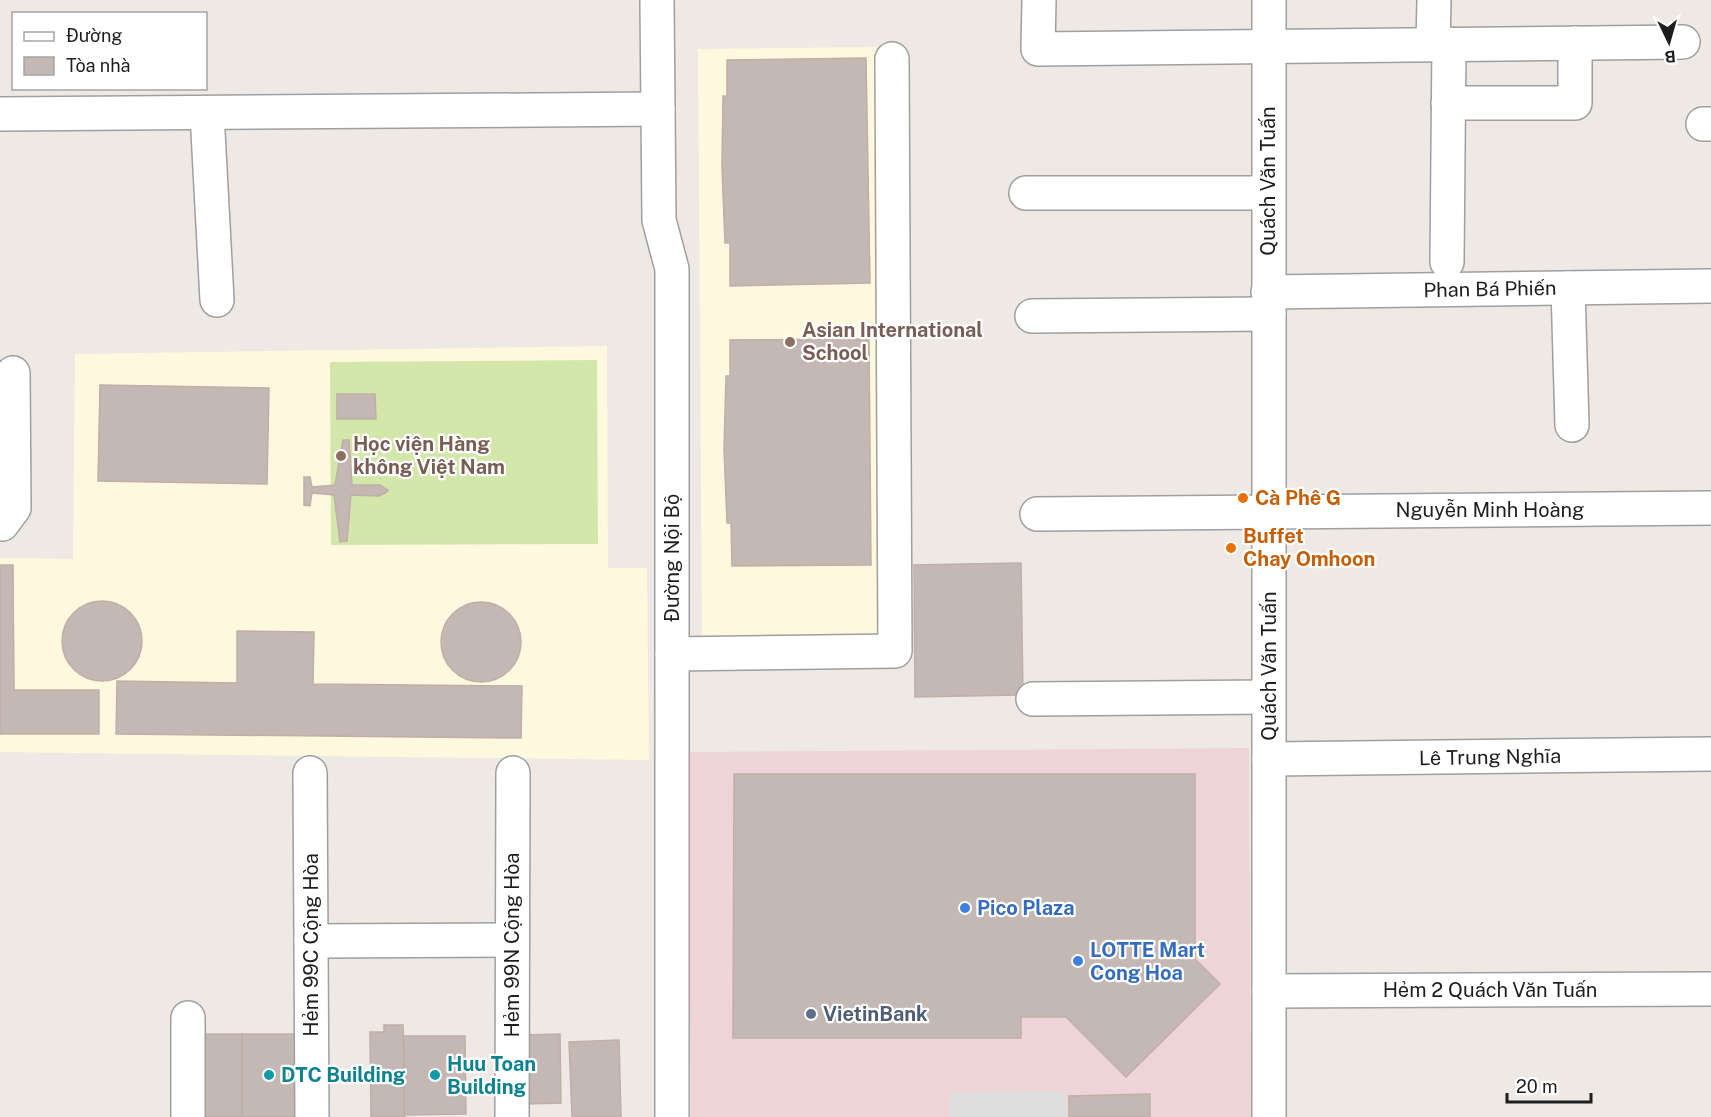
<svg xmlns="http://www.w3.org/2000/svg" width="1711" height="1117" viewBox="0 0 1711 1117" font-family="'Public Sans',sans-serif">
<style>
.commercial{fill:#efd4d7}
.education{fill:#fef8de}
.grass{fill:#d3e7ab}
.parking{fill:#dedede}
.building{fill:#c3b8b4;stroke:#c0aea7;stroke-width:1.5}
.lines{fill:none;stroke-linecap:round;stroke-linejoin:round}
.minor-casing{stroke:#9f9f9f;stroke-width:36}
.minor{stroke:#fff;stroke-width:33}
.education-dot{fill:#8d6e63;stroke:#fff;stroke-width:2}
.food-dot{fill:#e8710a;stroke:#fff;stroke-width:2}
.shop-dot{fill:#3f7fe0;stroke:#fff;stroke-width:2}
.service-dot{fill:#5c6f8a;stroke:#fff;stroke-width:2}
.culture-dot{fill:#0f9aa8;stroke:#fff;stroke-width:2}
.labels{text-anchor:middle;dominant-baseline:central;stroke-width:4.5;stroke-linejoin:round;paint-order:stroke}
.street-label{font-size:20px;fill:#1e1e1e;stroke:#fff}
.education-label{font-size:20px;font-weight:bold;fill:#785e54;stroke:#fff;text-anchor:start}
.food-label{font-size:20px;font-weight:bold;fill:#c56008;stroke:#fff;text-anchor:start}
.shop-label{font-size:20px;font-weight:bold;fill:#366cbe;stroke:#fff;text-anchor:start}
.service-label{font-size:20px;font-weight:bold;fill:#4e5e75;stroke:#fff;text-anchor:start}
.culture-label{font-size:20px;font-weight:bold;fill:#0d838f;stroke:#fff;text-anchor:start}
</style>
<rect width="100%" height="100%" fill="#eee9e4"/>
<polygon class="commercial" points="1249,748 1251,1117 691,1117 688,752"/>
<g class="education">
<polygon points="878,47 882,635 702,636 698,49"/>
<polygon points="607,346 608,568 647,568 649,760 0,752 0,558 73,559 75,354"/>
</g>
<polygon class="grass" points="597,360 598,544 331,545 330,362"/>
<polygon class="parking" points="1066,1091 1067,1117 949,1117 949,1092"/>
<g class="building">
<polygon points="866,58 870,283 730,286 730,243 725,243 722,167 723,96 727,96 727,60"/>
<polygon points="869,339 871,565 732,566 731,523 727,523 724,448 726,376 730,376 730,340"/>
<polygon points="100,385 269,388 267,484 98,481"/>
<polygon points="337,394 375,394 376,419 337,419"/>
<polygon points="343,440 349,440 352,485 380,485 388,490 387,492 379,496 351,495 347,541 340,542 334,495 312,493 310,506 304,505 304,477 310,477 312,487 335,485"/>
<polygon points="1021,563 1023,695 915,697 914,565"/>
<polygon points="0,565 13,565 14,690 99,690 99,734 0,734"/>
<circle cx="102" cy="641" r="40"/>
<circle cx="481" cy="642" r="40"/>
<polygon points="237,631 314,632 313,684 522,686 521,738 116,734 117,681 237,683"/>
<polygon points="734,774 1195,774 1195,959 1220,984 1126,1077 1066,1017 1021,1017 1021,1038 733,1038"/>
<polygon points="384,1025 403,1025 405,1117 371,1117 370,1032 384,1032"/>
<polygon points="203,1034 242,1034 242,1117 204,1117"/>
<rect x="242" y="1034" width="55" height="83"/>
<polygon points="560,1034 561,1103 527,1104 526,1035"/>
<polygon points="404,1036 465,1036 466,1114 404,1115"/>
<polygon points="619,1040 621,1117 572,1117 569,1042"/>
<polygon points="1150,1094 1150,1117 1069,1117 1069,1096"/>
</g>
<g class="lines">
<g class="minor-casing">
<g id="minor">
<polyline points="657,0 659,220 672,269 672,1117"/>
<polyline points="1039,0 1038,49 1683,42"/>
<polyline points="1433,44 1434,0"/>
<polyline points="1448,103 1575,103 1575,43"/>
<polyline points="207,113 217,300"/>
<polyline points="0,114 658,109"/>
<polyline points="1703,124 1711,124"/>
<polyline points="1026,193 1268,193"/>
<polyline points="1447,262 1449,44"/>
<polyline points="1568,288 1572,425"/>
<polyline points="1268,292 1711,286"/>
<polyline points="1032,316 1269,314"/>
<polyline points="1037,514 1711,508"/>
<polyline points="0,524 2,524 14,508 13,373"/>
<polyline points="672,654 895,651 892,59"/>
<polyline points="1033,699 1268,697"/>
<polyline points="1269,759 1711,754"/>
<polyline points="310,773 312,1117"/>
<polyline points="311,941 512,940"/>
<polyline points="1269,991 1711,989"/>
<polyline points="188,1117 188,1018"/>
<polyline points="512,1117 513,773"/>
<polyline points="1269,1117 1269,0"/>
</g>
</g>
<use href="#minor" class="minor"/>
</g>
<g class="education-dot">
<circle cx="790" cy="342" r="6"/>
<circle cx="341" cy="456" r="6"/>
</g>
<g class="food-dot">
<circle cx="1243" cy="498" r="6"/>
<circle cx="1231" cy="548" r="6"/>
</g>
<g class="shop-dot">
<circle cx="965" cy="908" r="6"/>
<circle cx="1078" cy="961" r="6"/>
</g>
<circle class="service-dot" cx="811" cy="1014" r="6"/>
<g class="culture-dot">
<circle cx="269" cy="1075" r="6"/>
<circle cx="435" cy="1075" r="6"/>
</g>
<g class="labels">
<g class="street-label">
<text transform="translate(1268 181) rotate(-90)">Quách Văn Tuấn</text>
<text transform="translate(1490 289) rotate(-1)">Phan Bá Phiến</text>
<text x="1490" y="510">Nguyễn Minh Hoàng</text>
<text transform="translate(672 558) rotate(-90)">Đường Nội Bộ</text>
<text transform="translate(1269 666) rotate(-90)">Quách Văn Tuấn</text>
<text transform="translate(1490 757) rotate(-1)">Lê Trung Nghĩa</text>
<text transform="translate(311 945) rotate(-90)">Hẻm 99C Cộng Hòa</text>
<text transform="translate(512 945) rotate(-90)">Hẻm 99N Cộng Hòa</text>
<text x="1490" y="990">Hẻm 2 Quách Văn Tuấn</text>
</g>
<g class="education-label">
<text x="802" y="330">Asian International<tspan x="802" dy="23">School</tspan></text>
<text x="353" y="444">Học viện Hàng<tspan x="353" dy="23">không Việt Nam</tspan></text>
</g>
<g class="food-label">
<text x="1255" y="498">Cà Phê G</text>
<text x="1243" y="536">Buffet<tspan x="1243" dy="23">Chay Omhoon</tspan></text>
</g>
<g class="shop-label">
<text x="977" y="908">Pico Plaza</text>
<text x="1090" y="950">LOTTE Mart<tspan x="1090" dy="23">Cong Hoa</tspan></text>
</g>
<g class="service-label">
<text x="823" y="1014">VietinBank</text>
</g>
<g class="culture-label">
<text x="447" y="1064">Huu Toan<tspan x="447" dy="23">Building</tspan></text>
<text x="281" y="1075">DTC Building</text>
</g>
</g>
<rect x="12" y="12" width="195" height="78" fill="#ffffff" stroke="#a5a5a5" stroke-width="1.5"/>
<rect x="24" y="32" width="30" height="9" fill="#ffffff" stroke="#a5a5a5" stroke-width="1.5"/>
<text x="66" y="42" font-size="18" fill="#1e1e1e">Đường</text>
<rect x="24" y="57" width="30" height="18" fill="#c3b8b4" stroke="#a5a5a5" stroke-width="1.5"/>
<text x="66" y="72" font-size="18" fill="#1e1e1e">Tòa nhà</text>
<g transform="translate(1669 42) rotate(175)" stroke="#ffffff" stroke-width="4.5" paint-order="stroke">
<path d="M0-4.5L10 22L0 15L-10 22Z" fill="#1e1e1e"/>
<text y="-9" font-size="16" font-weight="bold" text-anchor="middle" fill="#1e1e1e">B</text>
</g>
<path d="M1507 1093v9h84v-9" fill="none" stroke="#1e1e1e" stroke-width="3"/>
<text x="1516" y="1093" font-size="18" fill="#1e1e1e" stroke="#ffffff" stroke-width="4.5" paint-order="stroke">20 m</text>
</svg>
